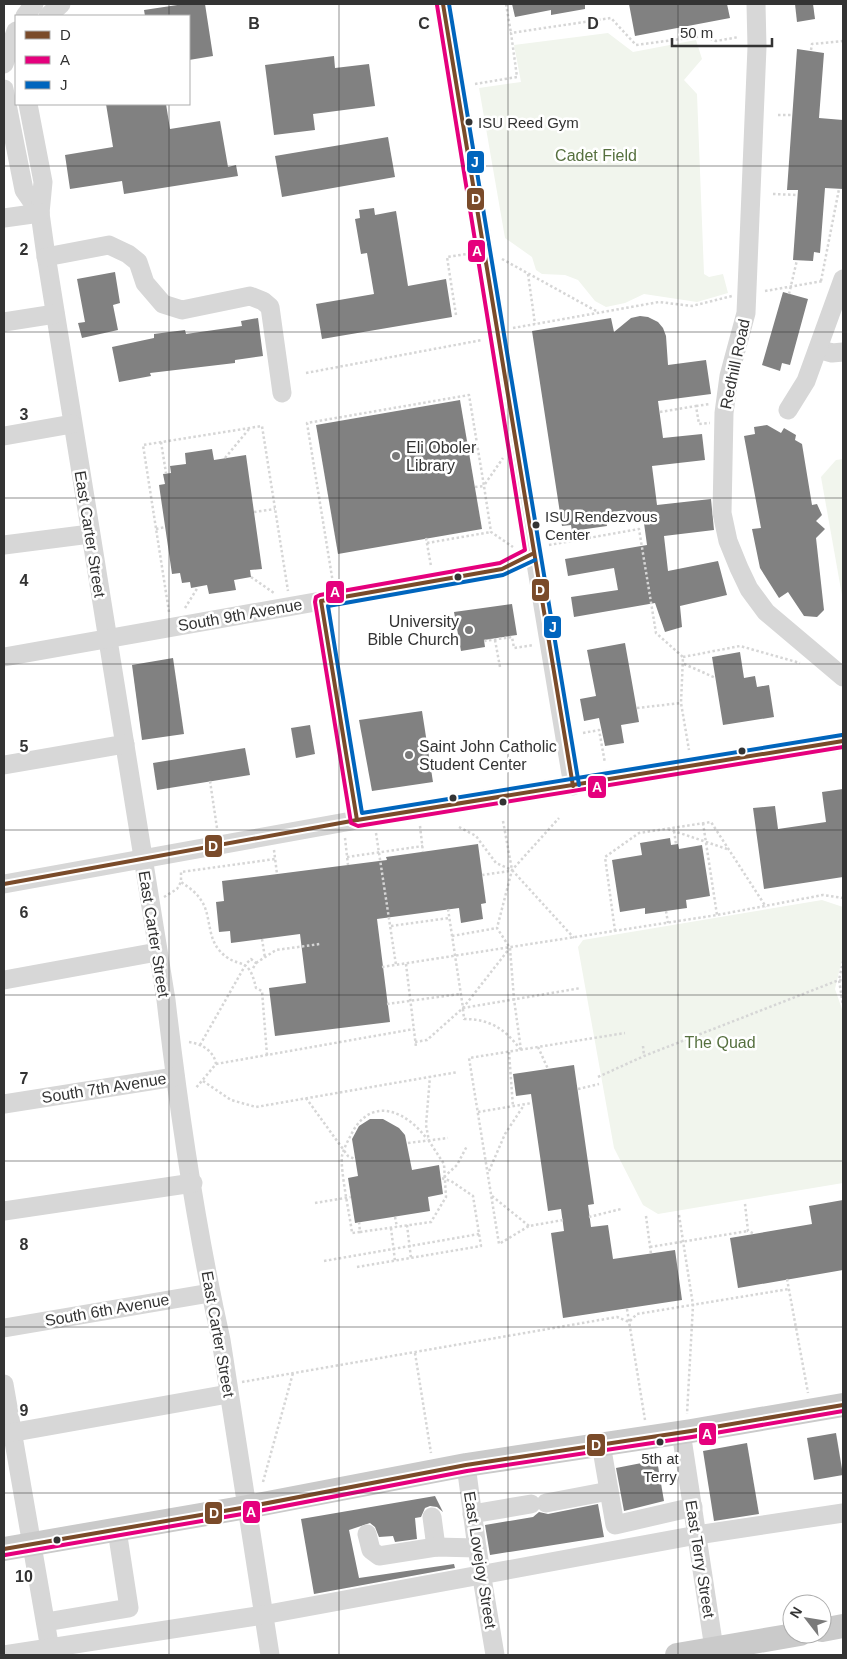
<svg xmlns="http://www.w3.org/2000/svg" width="847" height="1659" viewBox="0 0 847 1659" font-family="Arial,sans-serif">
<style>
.green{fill:#f1f5ed}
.building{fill:#818181}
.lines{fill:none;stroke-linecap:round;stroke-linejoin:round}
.path{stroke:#d6d6d6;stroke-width:2.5;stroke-dasharray:2.5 2.5;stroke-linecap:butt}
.minor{stroke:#d7d7d7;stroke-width:19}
.major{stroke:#cacaca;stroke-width:24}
.bus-1-casing{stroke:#fff;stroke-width:8}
.bus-2-casing{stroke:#fff;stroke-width:8}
.bus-3-casing{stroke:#fff;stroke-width:8}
.bus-1{stroke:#7a4b2a;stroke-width:4}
.bus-2{stroke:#e5007d;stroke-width:4}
.bus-3{stroke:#0065bd;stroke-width:4}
.grid{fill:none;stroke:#333;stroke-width:1;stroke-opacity:0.55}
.bus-dot{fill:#333;stroke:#fff;stroke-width:2}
.poi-dot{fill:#7a7a7a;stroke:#fff;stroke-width:2}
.labels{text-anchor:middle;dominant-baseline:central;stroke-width:5;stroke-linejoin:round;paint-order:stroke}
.bus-label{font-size:15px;fill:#333;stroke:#fff;text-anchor:start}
.park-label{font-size:16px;fill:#56703f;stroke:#fff}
.street-label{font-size:16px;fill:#333;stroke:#fff}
.poi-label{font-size:16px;fill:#333;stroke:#fff;text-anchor:start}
.grid-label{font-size:16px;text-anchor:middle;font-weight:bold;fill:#333;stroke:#fff;stroke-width:5;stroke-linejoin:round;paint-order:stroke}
.line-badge{stroke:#fff;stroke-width:2}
.badge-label{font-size:14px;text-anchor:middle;font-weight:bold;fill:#fff}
</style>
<rect width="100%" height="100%" fill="#fff"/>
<g class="green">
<polygon points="608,33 633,52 696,40 702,59 684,80 697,94 704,274 709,277 723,274 728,293 697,302 644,294 625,303 606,307 595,301 578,280 565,275 542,274 536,270 532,257 505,238 479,88 521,82 514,45"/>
<polygon points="843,459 843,601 821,477 836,460"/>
<polygon points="822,900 843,907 843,955 835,989 843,1012 843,1183 658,1214 643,1205 614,1148 578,947 583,940"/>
</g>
<g class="building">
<polygon points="184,4 205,4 213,56 189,60 189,16 145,16 144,10"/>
<polygon points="512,4 585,4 585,9 551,15 551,10 515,17"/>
<polygon points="629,4 727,4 730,18 635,36"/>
<polygon points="795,4 813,4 815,19 797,22"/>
<polygon points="797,49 824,53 819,118 843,120 843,189 825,188 820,253 814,252 813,261 793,260 798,190 787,190"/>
<polygon points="334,56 335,68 369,64 375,106 313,114 315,130 274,135 265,65"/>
<polygon points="106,104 166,104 170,129 220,121 228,167 236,165 238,176 124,194 122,181 70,189 65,155 113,147"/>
<polygon points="388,137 395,177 282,197 275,156"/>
<polygon points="374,208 375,215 396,211 408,286 446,279 452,317 322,339 316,304 374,294 367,253 361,254 355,219 360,218 359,210"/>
<polygon points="115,272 120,303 113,305 118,330 82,338 78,323 85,322 77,279"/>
<polygon points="783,292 808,299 790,365 782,363 780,371 762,365"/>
<polygon points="640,316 648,317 658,322 663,328 666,336 668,365 706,360 711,394 658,401 663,438 702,434 705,460 652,466 657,505 711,499 714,530 664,536 668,571 718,561 727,595 680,606 682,627 665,632 655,603 574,617 571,597 618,590 614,568 568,576 565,559 647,545 643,516 627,518 626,510 605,513 607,526 572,531 571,525 562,526 532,331 611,318 614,332 631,318"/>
<polygon points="258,318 263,356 235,360 235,363 150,373 151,376 119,382 112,347 154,338 154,334 185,330 186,334 242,326 241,321"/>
<polygon points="460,400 482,529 338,554 316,425"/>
<polygon points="767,425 781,433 784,428 796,435 795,440 802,444 812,505 817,504 822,515 816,521 825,529 816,538 824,610 817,617 804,616 788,592 779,598 760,568 752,529 761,528 744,436 755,434 754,427"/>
<polygon points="212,449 214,460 246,455 262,569 250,570 251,577 234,580 236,590 209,594 207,585 191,588 190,582 182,583 180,573 172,574 159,485 165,484 163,474 171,473 170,466 186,464 185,453"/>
<polygon points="512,604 517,635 484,640 485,647 461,651 454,612"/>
<polygon points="625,643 639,722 621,725 624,743 605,746 599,718 584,721 580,699 596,696 587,650"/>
<polygon points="740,652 744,678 755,676 757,687 769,685 774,717 723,725 712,657"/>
<polygon points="173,658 184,734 142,740 132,665"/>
<polygon points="422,711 433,782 372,791 359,720"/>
<polygon points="310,725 315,754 296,758 291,728"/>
<polygon points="245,748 250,775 157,790 153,763"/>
<polygon points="843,789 843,877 764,889 753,808 775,806 778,829 826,822 822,792"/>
<polygon points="670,838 671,845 678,844 679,849 702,845 710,896 686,900 687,908 645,914 645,908 620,912 612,860 642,855 640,843"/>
<polygon points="478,844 486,903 481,904 483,919 461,923 459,908 377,919 390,1022 275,1036 269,988 306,983 300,934 231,943 230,931 219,932 216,902 224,901 222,881 387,860 386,857"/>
<polygon points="574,1065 594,1204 588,1205 591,1227 608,1225 613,1259 675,1250 682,1300 563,1318 551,1233 564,1231 561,1209 548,1211 531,1094 516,1096 513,1074"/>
<polygon points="370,1119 383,1119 399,1128 405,1135 412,1170 439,1165 443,1194 428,1197 430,1211 355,1223 348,1178 358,1176 352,1139 359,1126"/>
<polygon points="843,1200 843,1270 738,1288 730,1238 812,1224 809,1206"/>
<polygon points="836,1433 843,1475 814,1480 807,1438"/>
<polygon points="747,1443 759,1514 714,1521 703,1451"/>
<polygon points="657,1460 664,1501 624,1511 616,1468"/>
<polygon points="435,1496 443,1512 437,1507 430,1506 425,1508 421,1517 415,1518 417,1539 395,1542 393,1536 379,1537 375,1527 370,1523 349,1530 359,1578 454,1564 455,1568 314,1594 301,1519"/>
<polygon points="598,1504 604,1537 490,1555 485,1525 533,1517 539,1512 548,1514"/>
</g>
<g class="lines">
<g class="path">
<polyline points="506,4 511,33"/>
<polyline points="811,50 812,44 843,41"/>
<polyline points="475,84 517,77 511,33 611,18 636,45 703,36 716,41 739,37"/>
<polyline points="778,115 792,115"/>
<polyline points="773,194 798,195"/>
<polyline points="502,259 598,312"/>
<polyline points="528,274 535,324"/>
<polyline points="821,281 839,189"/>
<polyline points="765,291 823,281"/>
<polyline points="789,294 797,260"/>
<polyline points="456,315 447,257 467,254"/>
<polyline points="513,328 659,302 692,306 732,296"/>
<polyline points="306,373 482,340"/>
<polyline points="696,406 710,404"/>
<polyline points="660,412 696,406 699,424 710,423"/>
<polyline points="161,442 166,473"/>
<polyline points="225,458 249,429"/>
<polyline points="485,484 503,458"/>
<polyline points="475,487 484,486 491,532 513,547"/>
<polyline points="254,512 275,509"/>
<polyline points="156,529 165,527"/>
<polyline points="426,538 431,566"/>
<polyline points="427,543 491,532"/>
<polyline points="549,545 639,529 656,633 683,657 681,703 689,750"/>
<polyline points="251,577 274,593"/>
<polyline points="333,583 307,423 469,395 484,486"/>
<polyline points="185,608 198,587"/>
<polyline points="169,612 143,445 262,426 288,591"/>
<polyline points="495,640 500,667"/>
<polyline points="484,641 512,637 514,648 534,645"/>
<polyline points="683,657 740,646 800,663"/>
<polyline points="684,664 716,678"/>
<polyline points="637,708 681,703"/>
<polyline points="583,733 599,730 605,763"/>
<polyline points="210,781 217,828"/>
<polyline points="503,821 512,870 574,938"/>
<polyline points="703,823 717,915"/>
<polyline points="420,826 423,852"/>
<polyline points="459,827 476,836 496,863 512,870"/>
<polyline points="668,829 727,849"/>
<polyline points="674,831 676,844"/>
<polyline points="376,833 396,965"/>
<polyline points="345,838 348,865"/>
<polyline points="274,850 277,874"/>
<polyline points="347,857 423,846"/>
<polyline points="482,875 510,871"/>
<polyline points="164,897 177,889 181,882"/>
<polyline points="448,909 463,1008 581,988"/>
<polyline points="666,911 668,923"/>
<polyline points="391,926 449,918"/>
<polyline points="615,931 605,857 639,833 711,822 766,907"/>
<polyline points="452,936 497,928"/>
<polyline points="262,939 265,958"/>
<polyline points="843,961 839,980 843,1005"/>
<polyline points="256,963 276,950 320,944"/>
<polyline points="406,964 416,1047"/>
<polyline points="382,967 717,915 823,895 843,898"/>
<polyline points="387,1004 460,994"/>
<path d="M463 1009 464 1019C490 1019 505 1029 520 1049"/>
<path d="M189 1042C202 1044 214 1051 216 1064L195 1089"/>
<polyline points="415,1042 427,1040 463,1008 509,949"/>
<polyline points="200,1045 246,964 251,959 256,963 252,970"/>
<polyline points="643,1046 644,1056"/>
<polyline points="538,1047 548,1069"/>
<polyline points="521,1050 514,999 510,948 497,928 512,870 559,818"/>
<polyline points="509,1052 513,1107"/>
<path d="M267 1055 262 991 256 988C248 952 238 972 219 950 207 936 211 914 201 900 196 892 188 887 181 882V872L275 859"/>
<polyline points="216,1064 414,1029"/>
<polyline points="598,1077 644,1056 839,980 843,981"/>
<polyline points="203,1081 231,1100 256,1107 458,1072"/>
<polyline points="578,1089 599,1084"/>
<polyline points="306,1098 348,1156 355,1159"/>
<polyline points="478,1112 532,1103"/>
<polyline points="408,1143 448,1138"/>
<polyline points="489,1171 505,1134 524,1105"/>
<polyline points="444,1177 457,1165 467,1146"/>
<polyline points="492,1196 529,1226"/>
<polyline points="315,1203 351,1197"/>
<polyline points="745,1204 748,1231 755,1234"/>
<polyline points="679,1215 693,1305 687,1414"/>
<polyline points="646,1216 651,1254"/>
<polyline points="395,1217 397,1227"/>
<polyline points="589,1217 621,1209"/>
<polyline points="563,1220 529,1226 499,1244 469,1058 625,1033"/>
<polyline points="359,1222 360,1232 431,1222 446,1197 444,1164 429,1141 426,1125 430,1076"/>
<polyline points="407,1225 411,1258"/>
<polyline points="391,1228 395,1261"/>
<path d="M360 1232 352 1233C350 1216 340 1170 342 1156 344 1147 349 1139 353 1131 374 1095 408 1113 427 1139"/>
<polyline points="650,1247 748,1231"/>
<polyline points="324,1261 479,1234"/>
<polyline points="357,1267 481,1246 473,1196 451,1181 441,1178"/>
<polyline points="787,1279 808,1393"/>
<polyline points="627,1309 645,1420"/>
<polyline points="415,1353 431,1453"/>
<polyline points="242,1382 617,1317 629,1322 637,1314 789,1289"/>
<polyline points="263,1482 293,1373"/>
</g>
<g class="minor">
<polyline points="443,4 573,786"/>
<polyline points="756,4 757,47 746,313 729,376 724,413 722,513 728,541 739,568 749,589 766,612 843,677"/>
<polyline points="25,16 34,4"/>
<polyline points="48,16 61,4"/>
<polyline points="4,64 16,31"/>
<polyline points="4,89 24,190 40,213"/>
<path d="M28 104 43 182 40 213 45 249 166 1000C179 1113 196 1228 221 1340L270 1655"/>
<polyline points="4,218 40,213"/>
<polyline points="46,257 109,245 128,254 138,262 145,283 163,304 182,310 250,296 263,301 270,307 282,393"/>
<polyline points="4,322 55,314"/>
<polyline points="818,349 832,353 843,352"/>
<polyline points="788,410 806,381 843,279"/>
<polyline points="4,436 72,424"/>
<polyline points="4,545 90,534"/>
<polyline points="321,601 357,820"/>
<polyline points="4,657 502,569 532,554"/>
<polyline points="4,765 125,744"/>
<polyline points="4,884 357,820 843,741"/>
<polyline points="4,980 157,952"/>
<polyline points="4,1104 175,1077"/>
<polyline points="4,1211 193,1183"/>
<polyline points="4,1328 210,1293"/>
<polyline points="4,1384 51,1655"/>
<polyline points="681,1432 715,1655"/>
<polyline points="4,1434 228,1394"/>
<polyline points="601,1444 615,1525 693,1507"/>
<polyline points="466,1465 477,1548 495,1655"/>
<polyline points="546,1503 609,1491"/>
<polyline points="472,1514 531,1504"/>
<polyline points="432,1517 436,1547"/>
<polyline points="367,1534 371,1550 379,1556 436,1547 477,1548"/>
<polyline points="46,1622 129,1608 117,1530"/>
<polyline points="4,1655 263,1615 697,1535 843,1513"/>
</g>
<g class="major">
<polyline points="4,1549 247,1507 466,1465 691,1431 843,1405"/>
<polyline points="822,1630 843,1626"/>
<polyline points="677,1655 800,1634"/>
</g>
<g class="bus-1-casing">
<g id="bus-1">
<polyline points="443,4 573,786"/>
<polyline points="357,820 321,601 502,569 532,554"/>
<polyline points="4,884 357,820 843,741"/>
<polyline points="4,1549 247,1507 466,1465 691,1431 843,1405"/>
</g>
</g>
<g class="bus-2-casing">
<g id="bus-2">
<polyline points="437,5 525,550 500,563 320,595 316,597 315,602 351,823 358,826 843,747"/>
<polyline points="5,1555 248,1513 467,1471 692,1437 843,1411"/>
</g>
</g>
<g class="bus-3-casing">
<g id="bus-3">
<polyline points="449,4 579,785"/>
<polyline points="535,560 503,575 328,606 362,813 842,735"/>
</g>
</g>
<use href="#bus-1" class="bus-1"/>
<use href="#bus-2" class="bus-2"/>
<use href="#bus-3" class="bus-3"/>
</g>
<path class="grid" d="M169 4V16M339 4V1655M508 4V1655M678 4V1655M169 104V1655M4 166H843M4 332H843M4 498H843M4 664H843M4 830H843M4 995H843M4 1161H843M4 1327H843M4 1493H843"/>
<g class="bus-dot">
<circle cx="469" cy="122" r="4.5"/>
<circle cx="536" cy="525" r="4.5"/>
<circle cx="458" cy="577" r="4.5"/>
<circle cx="742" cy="751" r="4.5"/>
<circle cx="453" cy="798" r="4.5"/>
<circle cx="503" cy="802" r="4.5"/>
<circle cx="660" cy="1442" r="4.5"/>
<circle cx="57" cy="1540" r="4.5"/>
</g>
<g class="poi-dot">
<circle cx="396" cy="456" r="5"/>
<circle cx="469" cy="630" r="5"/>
<circle cx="409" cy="755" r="5"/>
</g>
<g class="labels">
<g class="bus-label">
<text x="478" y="122">ISU Reed Gym</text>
<text x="545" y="516">ISU Rendezvous<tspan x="545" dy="18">Center</tspan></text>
<text x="660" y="1458" text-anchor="middle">5th at<tspan x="660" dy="18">Terry</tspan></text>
</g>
<g class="park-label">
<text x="596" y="155">Cadet Field</text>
<text x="720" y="1042">The Quad</text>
</g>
<g class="street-label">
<text transform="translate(735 364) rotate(-78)">Redhill Road</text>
<text transform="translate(90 534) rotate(81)">East Carter Street</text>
<text transform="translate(240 615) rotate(-10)">South 9th Avenue</text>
<text transform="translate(154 934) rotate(81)">East Carter Street</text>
<text transform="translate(104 1088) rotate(-9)">South 7th Avenue</text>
<text transform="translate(107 1310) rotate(-10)">South 6th Avenue</text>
<text transform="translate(218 1334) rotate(80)">East Carter Street</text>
<text transform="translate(700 1559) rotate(81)">East Terry Street</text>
<text transform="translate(480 1560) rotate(81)">East Lovejoy Street</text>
</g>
<g class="poi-label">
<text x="406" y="447">Eli Oboler<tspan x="406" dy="18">Library</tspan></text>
<text x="459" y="621" text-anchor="end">University<tspan x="459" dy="18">Bible Church</tspan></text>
<text x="419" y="746">Saint John Catholic<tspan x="419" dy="18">Student Center</tspan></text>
</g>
</g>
<g class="grid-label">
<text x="254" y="29">B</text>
<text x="424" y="29">C</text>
<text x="593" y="29">D</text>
<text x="24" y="255">2</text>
<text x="24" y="420">3</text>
<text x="24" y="586">4</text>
<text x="24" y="752">5</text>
<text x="24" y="918">6</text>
<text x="24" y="1084">7</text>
<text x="24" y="1250">8</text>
<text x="24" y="1416">9</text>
<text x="24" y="1582">10</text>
</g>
<g class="line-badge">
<rect x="466" y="150" width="19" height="24" rx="5" fill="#0065bd"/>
<rect x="466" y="187" width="19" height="24" rx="5" fill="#7a4b2a"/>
<rect x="467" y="239" width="19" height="24" rx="5" fill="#e5007d"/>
<rect x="531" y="578" width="19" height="24" rx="5" fill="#7a4b2a"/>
<rect x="325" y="580" width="20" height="24" rx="5" fill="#e5007d"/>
<rect x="543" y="615" width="19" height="24" rx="5" fill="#0065bd"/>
<rect x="587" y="775" width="20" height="24" rx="5" fill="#e5007d"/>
<rect x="204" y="834" width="19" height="24" rx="5" fill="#7a4b2a"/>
<rect x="698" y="1422" width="19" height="24" rx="5" fill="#e5007d"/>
<rect x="586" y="1433" width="20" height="24" rx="5" fill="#7a4b2a"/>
<rect x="242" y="1500" width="19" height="24" rx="5" fill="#e5007d"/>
<rect x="204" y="1501" width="19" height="24" rx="5" fill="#7a4b2a"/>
</g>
<g class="badge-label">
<text x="475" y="167">J</text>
<text x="476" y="204">D</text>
<text x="477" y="256">A</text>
<text x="540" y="595">D</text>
<text x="335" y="597">A</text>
<text x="553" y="632">J</text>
<text x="597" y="792">A</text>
<text x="213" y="851">D</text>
<text x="707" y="1439">A</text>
<text x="596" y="1450">D</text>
<text x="251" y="1517">A</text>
<text x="214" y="1518">D</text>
</g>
<rect width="847" height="1659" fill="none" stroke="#333333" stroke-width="10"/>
<rect x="15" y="15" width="175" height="90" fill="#ffffff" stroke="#adadad"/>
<rect x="25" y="31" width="25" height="8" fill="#7a4b2a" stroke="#adadad"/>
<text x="60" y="40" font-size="15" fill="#333333">D</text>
<rect x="25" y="56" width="25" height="8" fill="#e5007d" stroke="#adadad"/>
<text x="60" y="65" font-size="15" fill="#333333">A</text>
<rect x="25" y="81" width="25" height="8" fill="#0065bd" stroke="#adadad"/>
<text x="60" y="90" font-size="15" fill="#333333">J</text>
<g transform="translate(807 1619) rotate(301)"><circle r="24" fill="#ffffff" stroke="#adadad"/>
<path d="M0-4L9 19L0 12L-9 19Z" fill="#7a7a7a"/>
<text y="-8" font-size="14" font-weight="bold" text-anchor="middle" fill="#333333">N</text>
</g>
<path d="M672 38v8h100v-8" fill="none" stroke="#333333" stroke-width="2.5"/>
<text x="680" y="38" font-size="15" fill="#333333" stroke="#ffffff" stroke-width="4" paint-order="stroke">50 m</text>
</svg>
